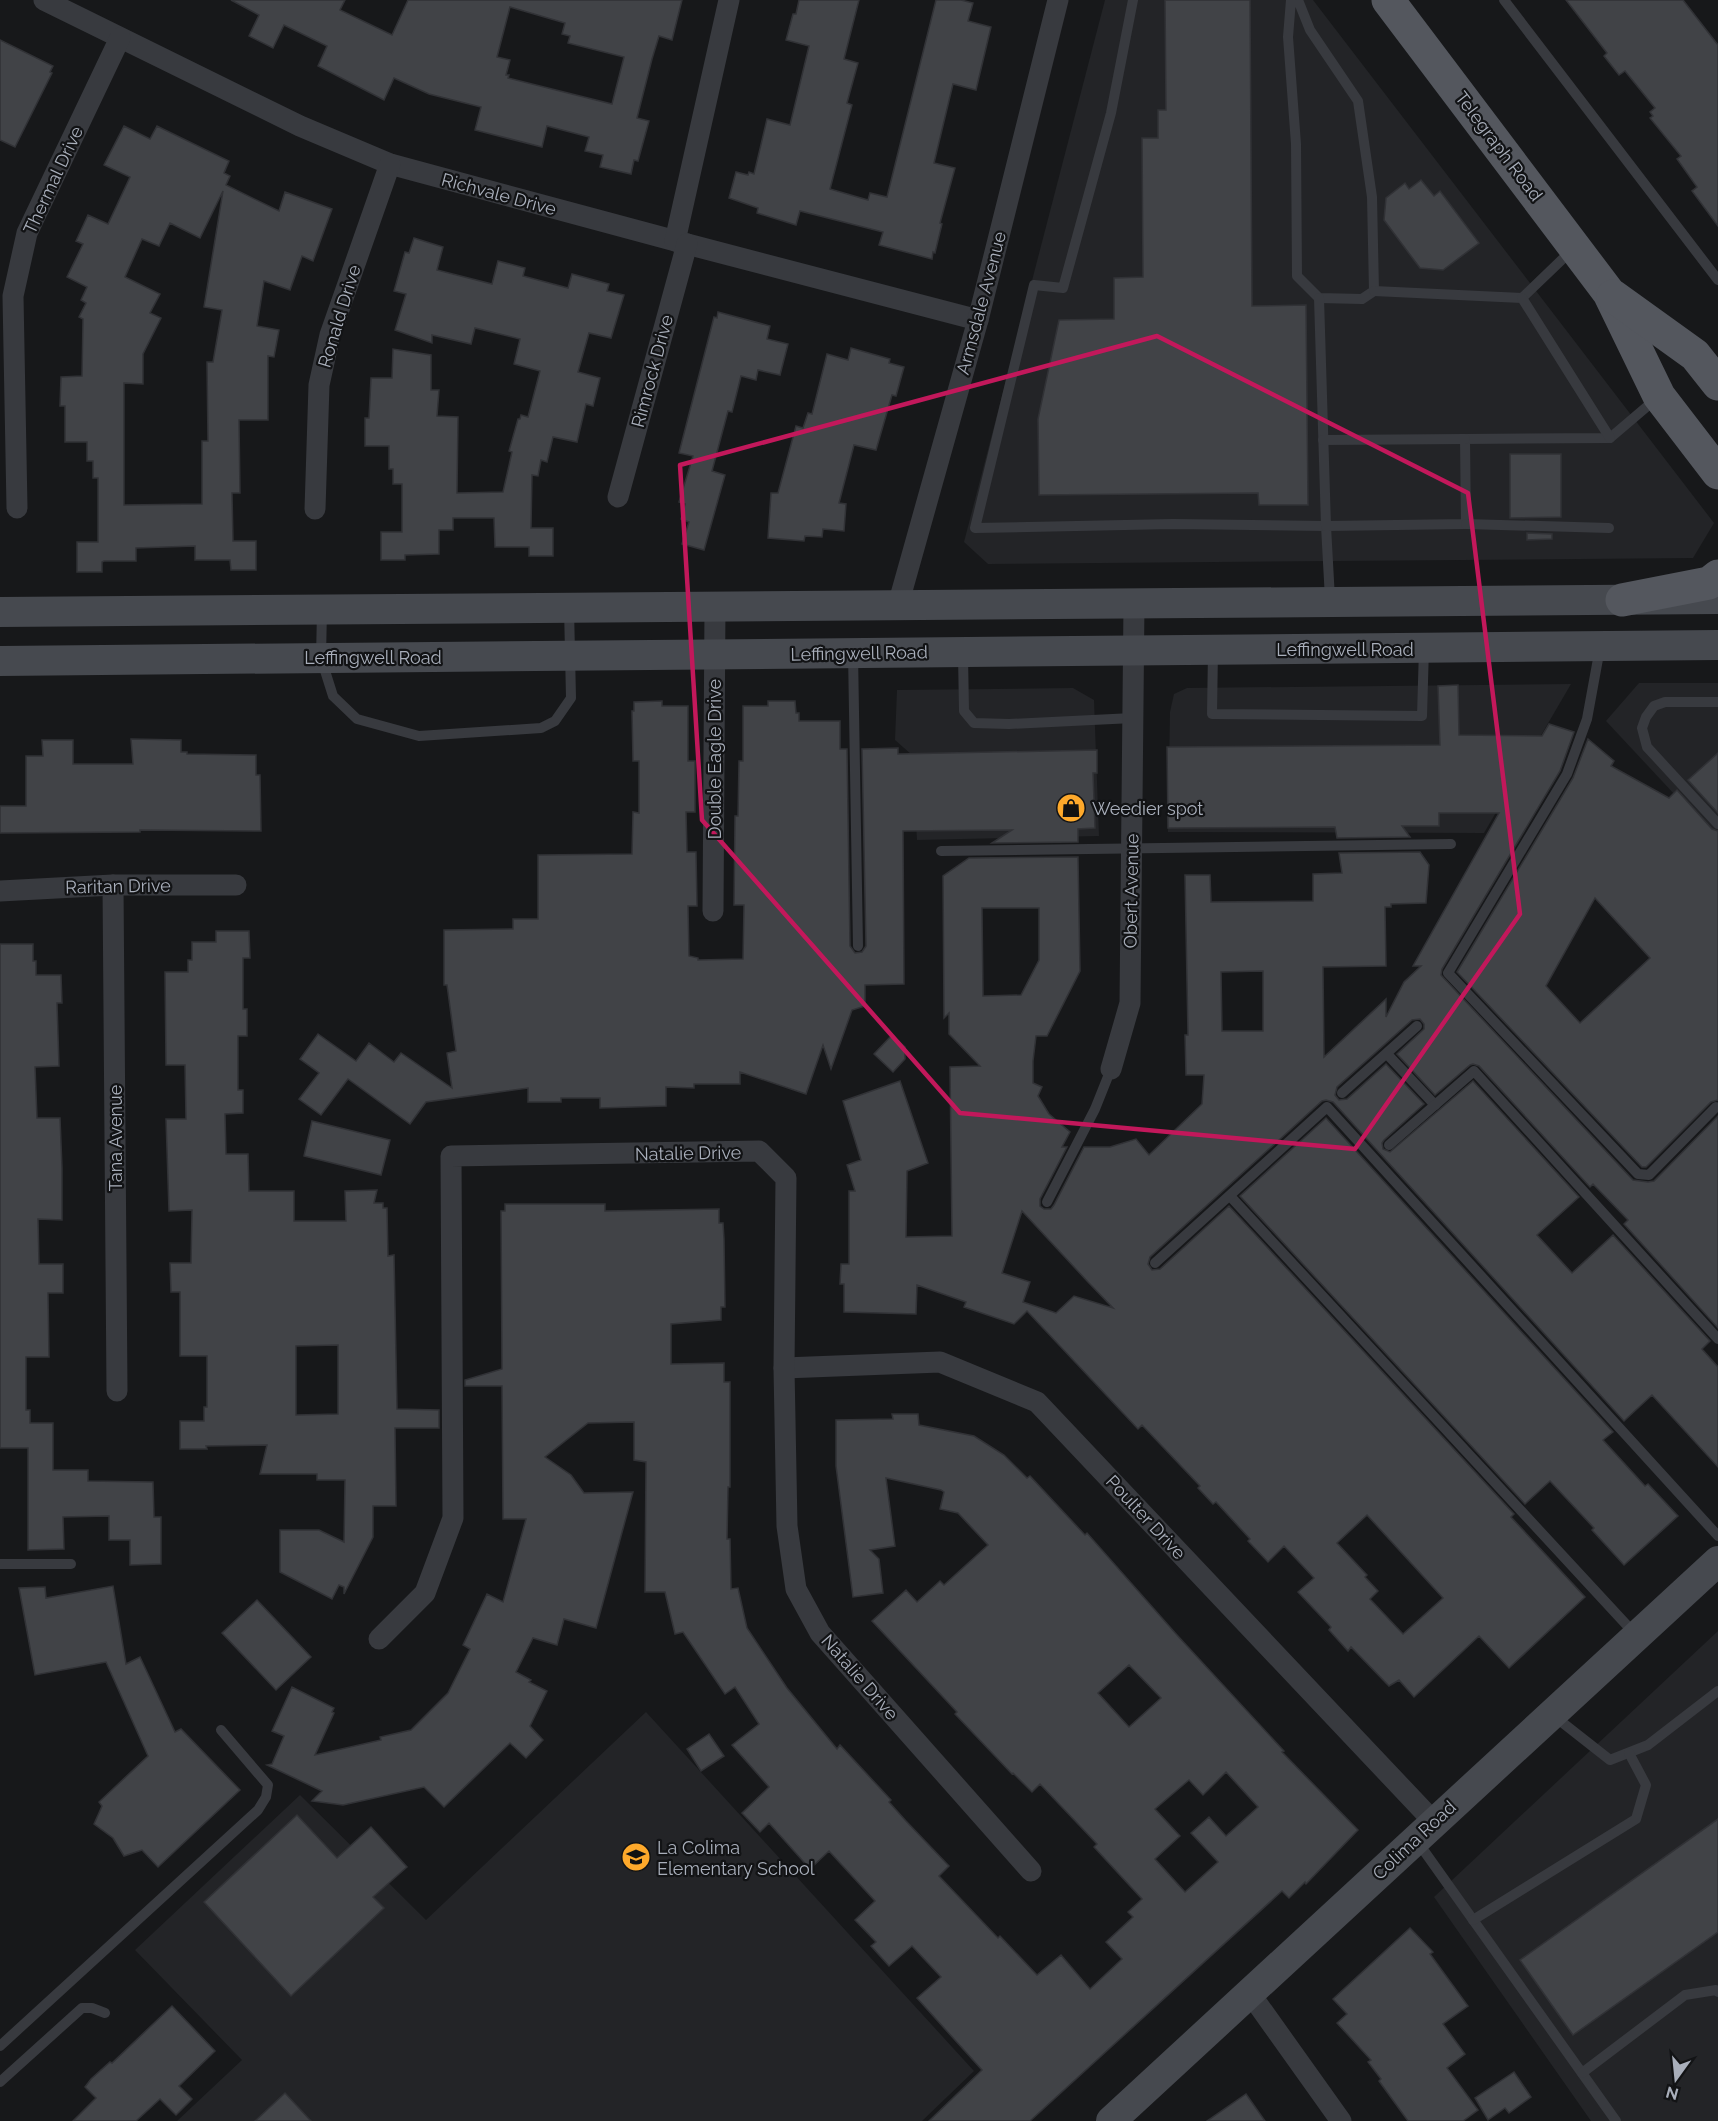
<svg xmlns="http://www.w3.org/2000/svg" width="1718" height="2121" viewBox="0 0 1718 2121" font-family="Raleway,sans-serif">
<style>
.built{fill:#232427}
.building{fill:#414347;stroke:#313236;stroke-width:1.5;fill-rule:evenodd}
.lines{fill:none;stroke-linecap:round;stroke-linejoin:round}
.lane{stroke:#383a3f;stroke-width:10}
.street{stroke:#383a3f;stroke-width:21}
.secondary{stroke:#46494f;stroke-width:30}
.primary{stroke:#54575e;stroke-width:33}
.marked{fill:none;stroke:#c2185b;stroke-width:4.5;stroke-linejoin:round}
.labels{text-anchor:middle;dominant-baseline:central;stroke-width:4.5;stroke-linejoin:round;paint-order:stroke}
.street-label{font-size:18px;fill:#a9afbb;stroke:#121315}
.poi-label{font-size:18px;fill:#a9afbb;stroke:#121315;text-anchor:start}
</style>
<rect width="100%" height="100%" fill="#17181a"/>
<g class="built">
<polygon points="1105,0 1313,0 1714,523 1693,558 988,564 964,542"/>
<polygon points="1639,683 1718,683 1718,841 1606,721"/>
<polygon points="1571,684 1484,833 1168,832 1170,712 1174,694 1187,688"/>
<polygon points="1073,688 1094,700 1099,836 917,840 912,755 895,740 897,690"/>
<polygon points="1718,1631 1718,2121 1591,2121 1434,1897"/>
<polygon points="646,1712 974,2071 922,2121 177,2121 242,2060 135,1950 300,1795 426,1920"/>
</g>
<g class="building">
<path d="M231 0H345L340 10 392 35 408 0H682L672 40 659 36 652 59 637 118 649 121 638 161 634 160 631 174 600 167 603 155 585 151 589 137 547 126 542 147 475 130 481 107 429 94 394 78 384 100 318 66 327 46 284 25 273 48 249 36 259 15ZM510 7 565 23 562 34 570 36 568 43 624 57 612 104 508 78 509 75H506L510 60 497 57Z"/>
<polygon points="799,0 859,0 844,59 858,63 847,103 852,105 830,189 868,200 870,193 887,197 936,0 961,0 973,3 968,21 991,27 976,90 953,84 934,163 955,168 940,223 942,224 935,253 933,252 932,259 879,245 883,232 800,211 796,225 757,213 758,208 729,198 736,172 748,175 749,172 754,174 767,119 790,125 809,46 786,40 793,14 796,14"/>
<polygon points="1165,0 1250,0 1252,306 1306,305 1308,505 1259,505 1258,493 1039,495 1038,419 1059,320 1114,319 1114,278 1143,277 1142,138 1158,138 1158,110 1166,110"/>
<polygon points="1566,0 1683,0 1718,45 1718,226 1692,191 1697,187 1677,159 1681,156 1650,118 1653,116 1650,112 1655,108 1625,71 1619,75 1604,56 1607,53"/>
<polygon points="0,40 53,66 50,72 52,73 15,147 0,140"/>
<path d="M124 126 150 139 157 126 229 161 224 173 230 176 226 185 279 211 285 192 332 209 313 261 302 256 290 290 264 281 257 326 279 330 274 357 268 356V420H239L240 493H232L233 541H256V570H231L230 560H195V546L136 548V561H104L102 562V572H77V542H98V478H93V461H87V442H65V406H60L61 377 82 376 83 319 79 317 86 303 81 300 87 287 67 277 83 244 76 241 88 215 108 224 130 177 104 165ZM223 191 204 307 222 310 213 362H207L208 441H202V504L124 505V383L143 384V354L161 318 150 313 160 294 125 277 142 239 159 246 170 223 200 238Z"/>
<polygon points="1421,180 1434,196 1440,191 1479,243 1443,270 1420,268 1384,220 1386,198 1405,183 1409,189"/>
<polygon points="414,238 443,247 437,270 492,284 498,261 525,268 523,276 568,288 572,274 609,284 607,291 624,295 611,338 589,333 578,372 600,378 593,406 586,404 577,442 553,437 547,462 541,460 538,476 532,475 531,528 553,528 553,556 529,556 529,547 495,547 494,518 453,518 453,530 439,530 439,554 405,555 405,560 381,560 381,532 402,532 402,484 393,484 393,469 389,469 389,446 365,446 365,418 369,418 371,378 392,378 393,349 431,355 431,390 439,390 437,416 458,417 457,493 503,492 512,452 509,451 518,419 520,419 521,415 528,417 540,371 514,364 520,339 475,328 471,344 432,335 432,343 395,330 406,294 394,291 405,252 409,253"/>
<polygon points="718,312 770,326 767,339 788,344 780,375 758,370 756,380 741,376 732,412 728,411 712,471 725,475 704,550 682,544 689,522 681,519 685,504 679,502 693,456 679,453 714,317 717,318"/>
<polygon points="851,348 890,359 889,363 904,367 896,396 892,395 876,450 854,445 839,503 846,504 844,531 823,529 822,537 805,536 804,541 768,538 771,493 778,493 796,426 803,428 808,413 812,414 827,354 848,360"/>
<polygon points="1510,454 1561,454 1561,517 1510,518"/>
<polygon points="1527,533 1552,534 1552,539 1527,540"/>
<path d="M1458 685 1459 735 1542 736 1549 724 1574 732 1560 771 1442 969 1441 975 1633 1180 1648 1182 1654 1181 1718 1116V1328L1624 1224 1628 1220 1593 1184 1590 1187 1479 1066 1473 1064 1470 1065 1435 1095 1397 1054 1424 1029V1024L1420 1019 1412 1020 1337 1087 1335 1095 1339 1100 1347 1099 1386 1064 1424 1104 1384 1140 1382 1143 1383 1149 1390 1152 1473 1081 1579 1197 1537 1235 1572 1273 1613 1235 1710 1341 1702 1349 1718 1367V1467L1652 1395 1624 1421 1333 1102 1326 1100 1322 1101 1150 1257 1148 1264 1152 1270 1160 1269 1229 1206 1514 1514 1511 1517 1585 1597 1509 1668 1479 1636 1414 1697 1399 1680 1389 1686 1351 1647 1348 1651 1329 1630 1331 1627 1298 1592 1314 1578 1284 1546 1268 1562 1248 1541 1250 1539 1216 1502 1213 1504 1198 1488 1200 1486 1142 1425 1138 1429 1027 1311 1014 1324 964 1307 966 1302 917 1285 916 1314 844 1312V1284H840L841 1264H849V1191H855L847 1165 861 1160 843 1101 900 1081 928 1163 907 1171 906 1237 952 1236 950 1067 980 1066 949 1034V1013L944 1018 943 876 969 858 1078 857 1080 971 1047 1036H1036L1033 1061V1083L1042 1087 1038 1096 1049 1114 1070 1132 1062 1147H1067L1040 1199V1206L1044 1209H1051L1054 1205 1084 1147H1110L1136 1139 1149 1155 1202 1104 1204 1075H1186L1185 1035H1188L1185 875H1210L1211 902 1313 901V874L1342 873 1339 853 1420 852 1429 865 1426 903 1391 904V907H1385L1386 966 1323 967 1324 1057 1386 999V1017L1404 982 1421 966H1413L1499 813H1439V826H1402L1410 837 1337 838 1335 827 1168 828 1167 747 1440 745 1438 686ZM982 908H1039V960L1021 995 983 996ZM1263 971V1031H1222L1221 972ZM1022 1211 1088 1282 1113 1308 1074 1296 1056 1313 1023 1302 1030 1282 1002 1273ZM1367 1515 1443 1598 1403 1634 1370 1599 1378 1591 1365 1577 1367 1575 1337 1543Z"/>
<polygon points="662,701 662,706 688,706 688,761 695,761 695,812 686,812 687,852 696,852 697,906 688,906 689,956 698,958 698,960 743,959 744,905 734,905 735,816 738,816 739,761 743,761 743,706 768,706 768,701 795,701 796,713 799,713 799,721 840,721 840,749 847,749 850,946 855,953 862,952 866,946 862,749 898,748 898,754 1097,750 1097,773 1093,773 1095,828 1078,829 1078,842 992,843 1012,830 903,831 904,984 865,985 865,1006 852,1010 831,1069 823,1045 806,1094 740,1072 740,1084 694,1084 694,1088 666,1087 666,1106 600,1108 600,1098 561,1098 561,1102 528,1102 528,1088 426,1102 410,1124 348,1079 321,1115 299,1099 319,1073 300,1059 318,1034 356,1061 369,1043 394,1062 401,1053 452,1088 447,1053 456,1051 447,985 444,985 444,930 513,929 513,919 538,919 538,855 632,854 633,812 639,813 639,761 633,761 632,711 634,711 634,702"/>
<polygon points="131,739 181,740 181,752 187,752 187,754 256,755 256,775 260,775 261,831 140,830 140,832 0,833 0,806 26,806 26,756 43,756 42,740 73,740 73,764 133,764"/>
<path d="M1588 739 1614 761 1611 766 1669 798 1677 790 1712 829 1718 831V1100L1711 1102 1646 1167H1642L1457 972 1573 778ZM1595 898 1650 958 1580 1023 1546 986Z"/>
<polygon points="1718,753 1718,813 1688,780"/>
<path d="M216 931H249L250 958H243V1009H247V1036H238V1090H243V1113L225 1114 226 1154H248L249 1191H294V1221H346L345 1191 377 1190 374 1203H383V1208H387L388 1256 394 1255 397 1409 439 1410V1428H395L396 1506H373V1537L344 1594V1587L339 1585 332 1599 280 1572V1530H319L344 1542 345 1480H317V1474H260L267 1445 206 1446 207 1449H180V1421H204V1407H207V1356H180V1292H171L170 1263H191L192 1210 169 1211 166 1119H186L185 1065H166L165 972H188V960H192V942H216ZM338 1345V1414L296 1415V1346Z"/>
<polygon points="0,944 33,944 33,961 36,961 36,975 61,975 62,1003 57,1003 59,1066 35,1067 37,1118 60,1118 62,1168 62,1220 38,1219 39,1264 63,1264 63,1293 48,1293 49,1357 26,1357 26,1410 30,1410 30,1423 53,1423 53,1470 88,1470 88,1481 153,1482 154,1517 161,1517 161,1564 130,1565 130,1540 109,1540 109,1516 63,1517 64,1549 28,1550 28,1448 0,1448"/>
<polygon points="892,1035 905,1047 905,1059 893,1072 874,1054"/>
<polygon points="1326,1118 1613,1432 1603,1440 1645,1486 1648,1484 1678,1516 1624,1565 1592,1530 1594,1528 1550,1481 1525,1504 1240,1196"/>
<polygon points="312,1121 390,1140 381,1175 304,1156"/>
<path d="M505 1204H605V1211L719 1209V1223H723L724 1239 725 1307H721V1320L671 1324V1364L724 1363V1382H730V1487H728L727 1539H730L731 1589 738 1588 747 1628 787 1688 837 1749 840 1745 891 1800 889 1802 906 1821 949 1866 939 1876 998 1938 1000 1936 1037 1975 1061 1955 1090 1989 1122 1959 1106 1942 1133 1917 1128 1912 1142 1899 1094 1847 1097 1844 1040 1784 1032 1792 1013 1773 1012 1774 955 1714 957 1712 872 1621 906 1590 917 1602 940 1581 944 1585 988 1545 958 1513 940 1509 944 1492 941 1490 886 1478 895 1546 870 1550 879 1559 883 1593 853 1597 836 1466V1420L893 1419 892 1414H918L919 1425 974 1436 1004 1455 1027 1478 1030 1476 1085 1535 1087 1533 1177 1635 1284 1751 1282 1752 1358 1830 1306 1884 1305 1882 1289 1898 1282 1891 1030 2121H929L982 2070 917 1998 941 1977 912 1946 889 1966 871 1946 876 1942 855 1920 875 1901 829 1851 810 1869 769 1823 760 1832 742 1813 769 1787 732 1745 759 1724 735 1687 725 1694 683 1632 675 1634 665 1592H645L646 1462 634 1460V1422L588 1423 545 1457 571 1475 584 1493 633 1492 596 1628 564 1619 557 1645 533 1638 516 1672 531 1680 529 1682 547 1691 530 1726 543 1740 526 1758 510 1743 444 1807 424 1787 343 1805 312 1801 322 1791 267 1765 272 1764 284 1736 272 1731 292 1687 334 1708 332 1712 334 1713 315 1755 381 1740 380 1737 411 1730 448 1693 470 1649 463 1645 487 1594 503 1602 526 1519H503L502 1386H465V1380L502 1369 501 1211H505ZM1129 1665 1161 1698 1129 1727 1098 1693ZM1226 1772 1258 1807 1226 1836 1209 1817 1191 1833 1218 1862 1185 1892 1155 1859 1180 1836 1155 1809 1189 1780 1203 1795Z"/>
<polygon points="113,1586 126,1664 140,1657 175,1732 181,1729 240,1790 158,1867 142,1850 124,1856 113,1838 94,1824 102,1806 99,1802 148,1756 106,1662 35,1675 19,1588 45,1587 46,1598"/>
<polygon points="257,1600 311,1657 276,1690 222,1633"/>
<polygon points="709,1734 724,1756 701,1771 687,1749"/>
<polygon points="297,1815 337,1858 371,1827 407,1867 373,1897 384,1908 291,1996 204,1902"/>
<polygon points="1718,1819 1718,1932 1573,2035 1520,1960"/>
<polygon points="1410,1928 1433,1952 1430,1954 1468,2006 1443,2024 1465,2054 1447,2068 1478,2110 1463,2121 1408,2121 1379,2081 1381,2079 1368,2062 1371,2060 1337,2023 1347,2014 1333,1999"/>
<polygon points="172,2006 215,2051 179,2086 192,2099 176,2115 160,2099 136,2121 73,2121 96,2098 85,2087 91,2079 110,2062 112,2063"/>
<polygon points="1514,2072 1531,2097 1509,2113 1505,2108 1488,2120 1475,2098"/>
<polygon points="285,2093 311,2121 255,2121"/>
<polygon points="1246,2094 1265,2121 1207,2121"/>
</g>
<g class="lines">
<g class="lane">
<polyline points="1133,0 1111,113 1063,288 1034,285 975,528 1173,524 1326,526 1330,599"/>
<polyline points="1291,0 1288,37 1296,144 1297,276 1319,298 1362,299 1374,291 1372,197 1358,101 1310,30 1298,0"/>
<polyline points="1504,0 1718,280"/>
<polyline points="1374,291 1522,298 1573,249"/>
<polyline points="1319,298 1326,526 1466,524 1465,439 1610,438 1657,398"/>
<polyline points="1522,298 1610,438"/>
<polyline points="1323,440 1465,439"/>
<polyline points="1466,524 1609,528"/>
<polyline points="322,610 321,658 333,696 357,719 419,736 541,728 555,721 571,698 569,608"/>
<polyline points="1600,648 1587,719 1567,774 1448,973 1638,1174 1649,1175 1716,1107"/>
<polyline points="1213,651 1212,714 1422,716 1424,648"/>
<polyline points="853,653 858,946"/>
<polyline points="963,655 964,711 974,723 1009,724 1133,718"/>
<polyline points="1718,702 1665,702 1654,706 1646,717 1642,728 1647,747 1718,824"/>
<polyline points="941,851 1451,844"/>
<polyline points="1387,1054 1435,1105"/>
<polyline points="1342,1093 1417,1026"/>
<polyline points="1389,1145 1474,1071 1718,1339"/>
<polyline points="1230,1196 1635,1634"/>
<polyline points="1047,1202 1095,1109 1111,1069"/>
<polyline points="1155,1263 1327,1107 1718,1536"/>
<polyline points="0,1564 71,1564"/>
<polyline points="1554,1716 1610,1760 1648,1745 1718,1691"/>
<polyline points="1417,1841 1616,2121"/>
<polyline points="1473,1920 1636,1819 1646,1785 1629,1753"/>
<polyline points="0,2046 258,1810 266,1797 268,1785 221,1730"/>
<polyline points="1582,2073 1685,1995 1716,1990 1718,1992"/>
<polyline points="0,2082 82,2008 92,2008 105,2013"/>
</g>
<g class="street">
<polyline points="44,0 300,126 390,164 687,244 978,320"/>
<polyline points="675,241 729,0"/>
<polyline points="618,497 687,244"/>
<polyline points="17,508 13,296 27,233 120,38"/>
<polyline points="315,509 319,385 330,335 390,164"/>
<polyline points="898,605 978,320 1058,0"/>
<polyline points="113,885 117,1391"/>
<polyline points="0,891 113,885 236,885"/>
<polyline points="713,911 715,606"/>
<polyline points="1111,1069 1130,1003 1134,603"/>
<polyline points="784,1368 940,1362 1037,1402 1434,1822"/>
<polyline points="379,1639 425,1593 453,1518 451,1156 759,1151 786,1178 784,1368 787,1526 796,1589 820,1633 1031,1871"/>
<polyline points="1249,1992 1341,2121"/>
</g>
<g class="secondary">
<polyline points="0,612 1718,599"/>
<polyline points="0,661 1718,645"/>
<polyline points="1111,2121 1718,1561"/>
</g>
<g class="primary">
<polyline points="1388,0 1609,293 1659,396 1718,473"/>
<polyline points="1613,296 1695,355 1718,384"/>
<polyline points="1622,600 1709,583 1718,576"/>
</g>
</g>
<path class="marked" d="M1157 336 1468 493 1520 914 1355 1149 960 1113 702 820 680 465Z"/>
<defs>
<g id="shop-disc" transform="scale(1.5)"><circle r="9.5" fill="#fea92b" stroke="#121315"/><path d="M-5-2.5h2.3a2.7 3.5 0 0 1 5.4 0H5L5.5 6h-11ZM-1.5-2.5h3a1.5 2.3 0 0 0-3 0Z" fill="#111"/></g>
<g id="school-disc" transform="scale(1.5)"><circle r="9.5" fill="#fea92b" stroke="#121315"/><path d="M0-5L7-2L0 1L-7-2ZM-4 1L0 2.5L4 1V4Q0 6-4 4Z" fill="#111"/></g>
</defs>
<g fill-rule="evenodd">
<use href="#shop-disc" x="1071" y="808"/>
<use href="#school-disc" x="636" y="1857"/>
</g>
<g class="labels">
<g class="street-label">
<text transform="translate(1499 146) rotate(53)">Telegraph Road</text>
<text transform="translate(53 180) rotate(-65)">Thermal Drive</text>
<text transform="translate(499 194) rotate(15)">Richvale Drive</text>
<text transform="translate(981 303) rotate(-75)">Armsdale Avenue</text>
<text transform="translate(339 316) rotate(-73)">Ronald Drive</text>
<text transform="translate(652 371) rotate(-75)">Rimrock Drive</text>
<text x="1345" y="649">Leffingwell Road</text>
<text transform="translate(859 653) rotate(-1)">Leffingwell Road</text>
<text x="373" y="657">Leffingwell Road</text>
<text transform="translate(714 759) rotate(-90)">Double Eagle Drive</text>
<text transform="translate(118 886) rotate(-1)">Raritan Drive</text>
<text transform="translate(1131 891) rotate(-89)">Obert Avenue</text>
<text transform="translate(115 1138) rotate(-90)">Tana Avenue</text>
<text transform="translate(688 1153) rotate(-1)">Natalie Drive</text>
<text transform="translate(1146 1517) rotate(47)">Poulter Drive</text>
<text transform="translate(860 1677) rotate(49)">Natalie Drive</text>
<text transform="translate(1414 1840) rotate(-43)">Colima Road</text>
</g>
<g class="poi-label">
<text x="1092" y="808">Weedier spot</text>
<text x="657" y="1847">La Colima<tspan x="657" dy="21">Elementary School</tspan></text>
</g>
</g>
<g transform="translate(1676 2079) rotate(195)" stroke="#121315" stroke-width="4.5" paint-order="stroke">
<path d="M0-4.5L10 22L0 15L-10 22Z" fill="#a9afbb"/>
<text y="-9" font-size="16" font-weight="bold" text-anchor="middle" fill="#a9afbb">N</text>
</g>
</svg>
